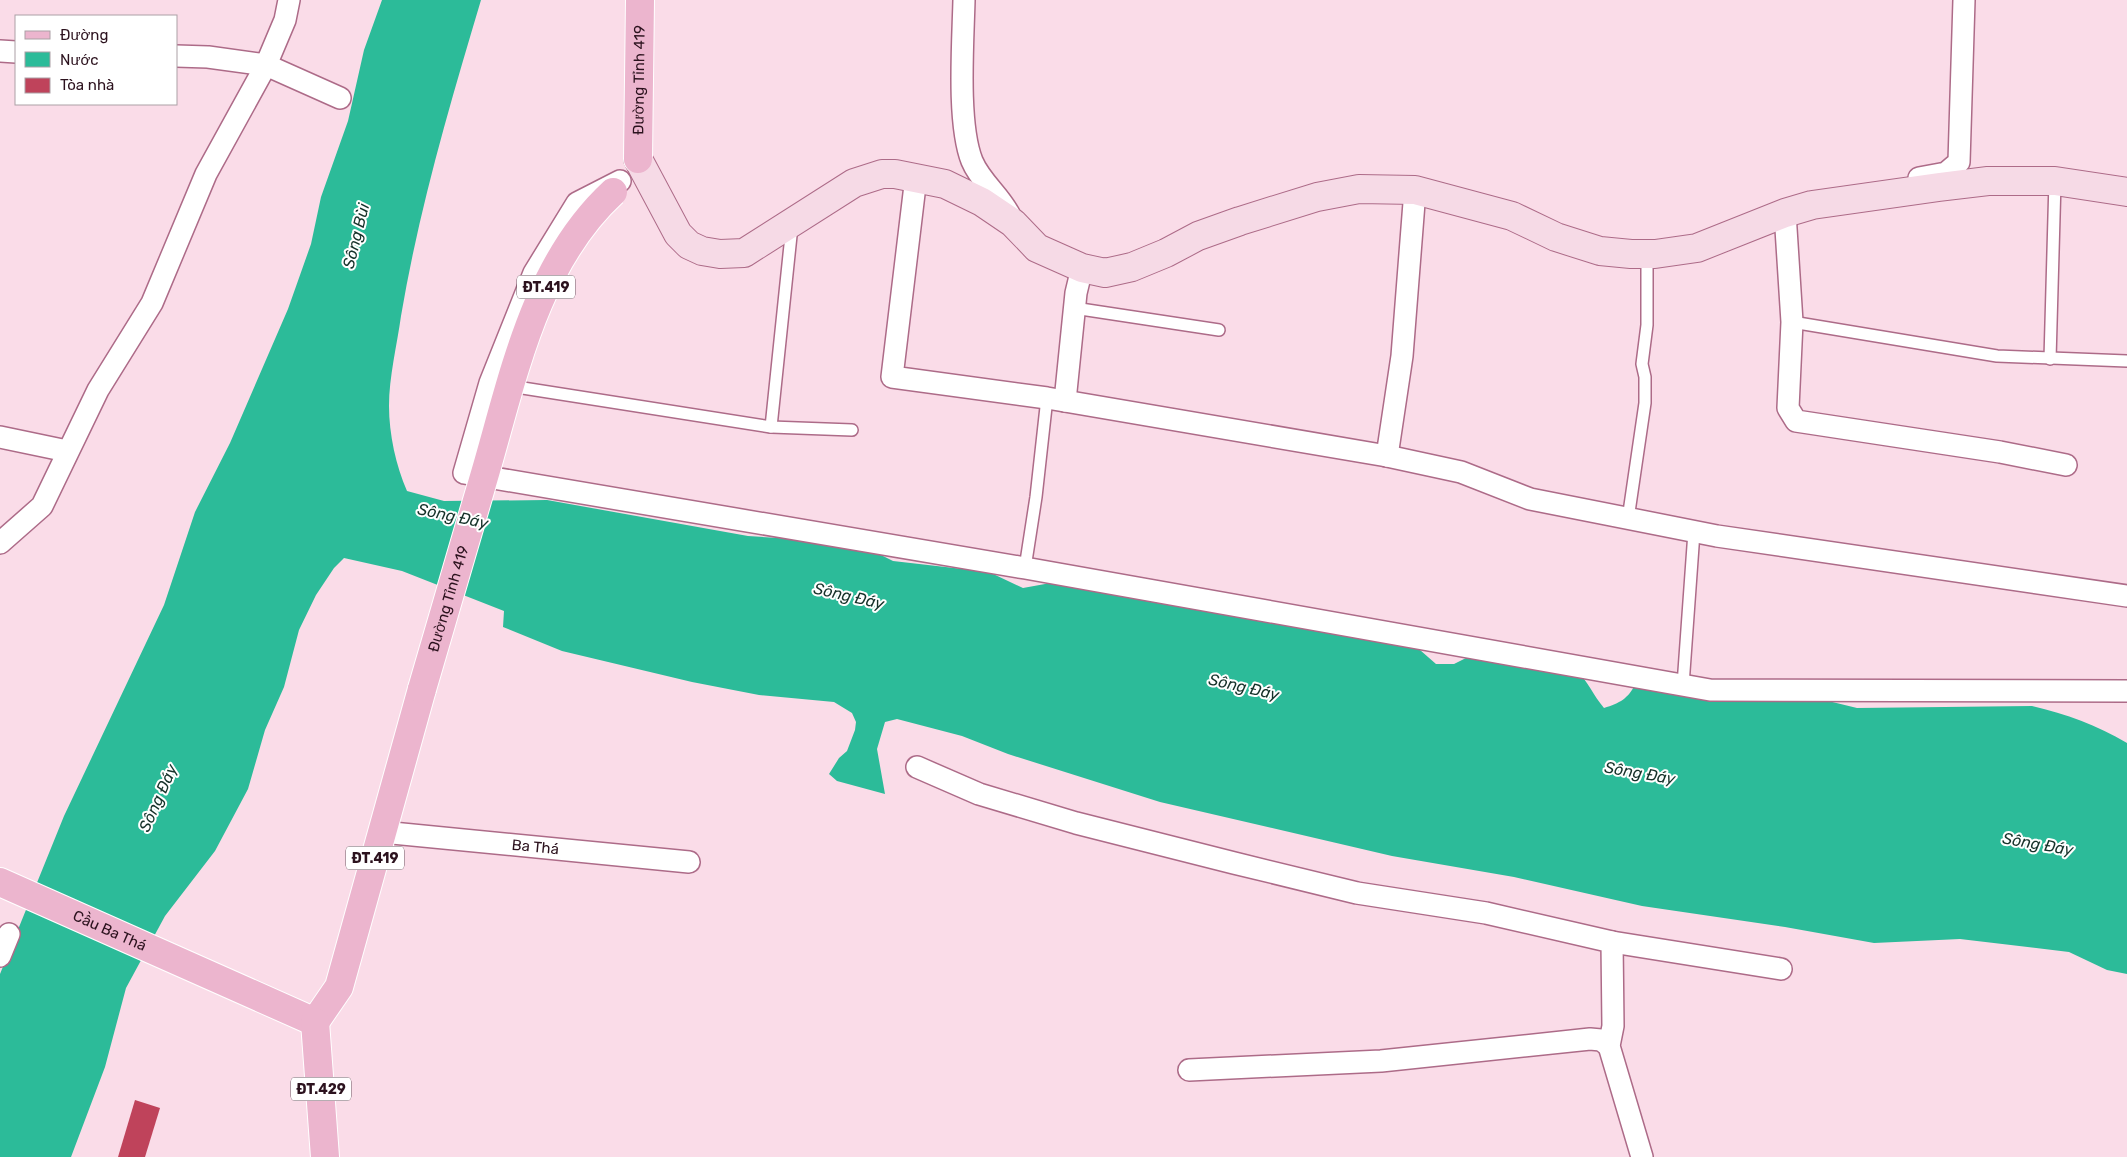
<svg xmlns="http://www.w3.org/2000/svg" width="2127" height="1157" font-family="Rubik,sans-serif">
<rect width="100%" height="100%" fill="#fadce8"/>
<path fill="#2cbb99" d="M382,0H481C450,104 419,209 401,316C397,345 389,377 389,406C389,434 396,466 407,491L444,501L547,500L748,536L857,543L893,561L989,572L1023,588L1056,582L1408,644L1420,650L1436,664H1454L1468,657L1576,670C1588,681 1593,695 1604,708C1620,703 1628,699 1636,683L1820,699L1857,708L2032,706C2067,714 2096,725 2127,743V974L2107,970L2069,952L1960,939L1874,943L1785,927L1642,906L1514,877L1392,856L1160,802L1008,754L962,736L897,719L885,722L877,749L885,794L837,781L829,774L839,758L847,751L855,730L856,722L852,713L834,702L759,695L692,682L562,651L503,627L504,611L402,571L344,558L334,568L316,595L299,630L284,687L265,730L248,789L215,851L165,916L126,988L105,1067L71,1157H0V974L64,816L164,605L195,512L230,443L288,309L311,244L321,197L348,121L364,50Z"/>
<polygon fill="#bf435b" points="135,1100 160,1108 145,1157 118,1157"/>
<g fill="none" stroke-linecap="round" stroke-linejoin="round">
<defs>
<g id="lane">
<polyline points="1074,308 1219,330"/>
<polyline points="1792,322 1997,356 2127,361"/>
<polyline points="2050,359 2055,181"/>
<polyline points="510,386 771,427 852,430"/>
<polyline points="771,427 792,226"/>
<polyline points="1628,519 1645,403 1645,377 1642,364 1647,325 1647,254"/>
<polyline points="1025,568 1036,497 1047,398"/>
<polyline points="1683,685 1694,532"/>
</g>
<g id="street">
<path d="M964,0C963,43 957,123 972,161C981,183 1002,197 1011,218"/>
<polyline points="0,51 16,52"/>
<polyline points="176,56 208,57 266,65 340,98"/>
<polyline points="916,177 892,377 1047,398 1387,456 1461,472 1530,499 1717,536 2127,596"/>
<polyline points="1919,178 1946,173 1959,162 1964,0"/>
<polyline points="620,181 577,203 534,273 490,383 464,473 1025,568 1710,690 2127,691"/>
<polyline points="1785,213 1792,322 1788,408 1796,421 2000,452 2066,465"/>
<polyline points="1065,401 1076,293 1082,268"/>
<polyline points="0,437 67,451"/>
<polyline points="1387,456 1402,356 1415,190"/>
<polyline points="0,543 42,506 98,390 152,303 206,174 266,65 285,20 289,0"/>
<polyline points="917,767 979,794 1076,823 1234,863 1357,893 1486,913 1612,942 1613,1026 1609,1046 1642,1157"/>
<path id="s1" d="M382,832L689,862"/>
<polyline points="1612,942 1781,969"/>
<polyline points="0,956 9,934"/>
<polyline points="1189,1070 1381,1061 1590,1039 1601,1040 1609,1046"/>
</g>
<polyline id="secondary" points="638,159 678,234 689,245 702,251 720,254 744,253 854,183 882,174 895,174 945,184 982,202 1013,223 1037,248 1082,268 1105,273 1132,267 1166,253 1198,236 1240,221 1317,197 1359,189 1415,190 1512,216 1556,237 1600,251 1631,254 1655,254 1697,248 1785,213 1812,205 1939,187 1988,181 2055,181 2127,192"/>
<g id="primary">
<path id="s2" d="M638,159L640,0"/>
<path id="s3" d="M0,882L315,1022"/>
<polyline points="315,1022 339,987 422,689"/>
<polyline points="315,1022 325,1157"/>
</g>
</defs>
<use href="#lane" stroke="#ad6b88" stroke-width="14"/>
<use href="#street" stroke="#ad6b88" stroke-width="24"/>
<use href="#secondary" stroke="#ad6b88" stroke-width="30"/>
<use href="#primary" stroke="#fff" stroke-width="30"/>
<use href="#lane" stroke="#fff" stroke-width="11"/>
<use href="#street" stroke="#fff" stroke-width="21"/>
<use href="#secondary" stroke="#f6dae6" stroke-width="28"/>
<use href="#primary" stroke="#ecb5ce" stroke-width="28"/>
<defs>
<g id="primary-bridge">
<path id="s4" d="M422,689C443,616 465,543 486,470C514,373 536,263 613,192"/>
</g>
</defs>
<use href="#primary-bridge" stroke="#fff" stroke-width="30" stroke-linecap="butt"/>
<use href="#primary-bridge" stroke="#ecb5ce" stroke-width="28"/>
</g>
<g text-anchor="middle" dominant-baseline="central" stroke-width="4" stroke-linejoin="round" paint-order="stroke">
<g fill="#fff" stroke="#6b5962" stroke-width="1">
<rect x="517" y="275.5" width="58" height="23" rx="4"/>
<rect x="346" y="846.5" width="58" height="23" rx="4"/>
<rect x="291" y="1077.5" width="60" height="23" rx="4"/>
</g>
<g font-size="14" font-weight="bold" fill="#2c121e">
<text x="546" y="287">ĐT.419</text>
<text x="375" y="858">ĐT.419</text>
<text x="321" y="1089">ĐT.429</text>
</g>
<g font-size="15" fill="#2c121e" stroke="#fff">
<text stroke="none"><textPath href="#s2" startOffset="79">Đường Tỉnh 419</textPath></text>
<text stroke="none"><textPath href="#s4" startOffset="94">Đường Tỉnh 419</textPath></text>
<text stroke="none"><textPath href="#s1" startOffset="154">Ba Thá</textPath></text>
<text stroke="none"><textPath href="#s3" startOffset="120">Cầu Ba Thá</textPath></text>
</g>
<g font-size="16" font-style="italic" fill="#16322a" stroke="#fff">
<text transform="translate(356 236) rotate(-76)">Sông Bùi</text>
<text transform="translate(453 516) rotate(12)">Sông Đáy</text>
<text transform="translate(849 596) rotate(13)">Sông Đáy</text>
<text transform="translate(1244 687) rotate(13)">Sông Đáy</text>
<text transform="translate(1640 773) rotate(10)">Sông Đáy</text>
<text transform="translate(158 798) rotate(-66)">Sông Đáy</text>
<text transform="translate(2038 844) rotate(10)">Sông Đáy</text>
</g>
</g>
<rect x="15" y="15" width="162" height="90" fill="#ffffff" stroke="#aba0a5"/>
<rect x="25" y="31" width="25" height="8" fill="#ecb5ce" stroke="#aba0a5"/>
<text x="60" y="40" font-size="15" fill="#2c121e">Đường</text>
<rect x="25" y="52" width="25" height="15" fill="#2cbb99" stroke="#aba0a5"/>
<text x="60" y="65" font-size="15" fill="#2c121e">Nước</text>
<rect x="25" y="78" width="25" height="15" fill="#bf435b" stroke="#aba0a5"/>
<text x="60" y="90" font-size="15" fill="#2c121e">Tòa nhà</text>
</svg>
